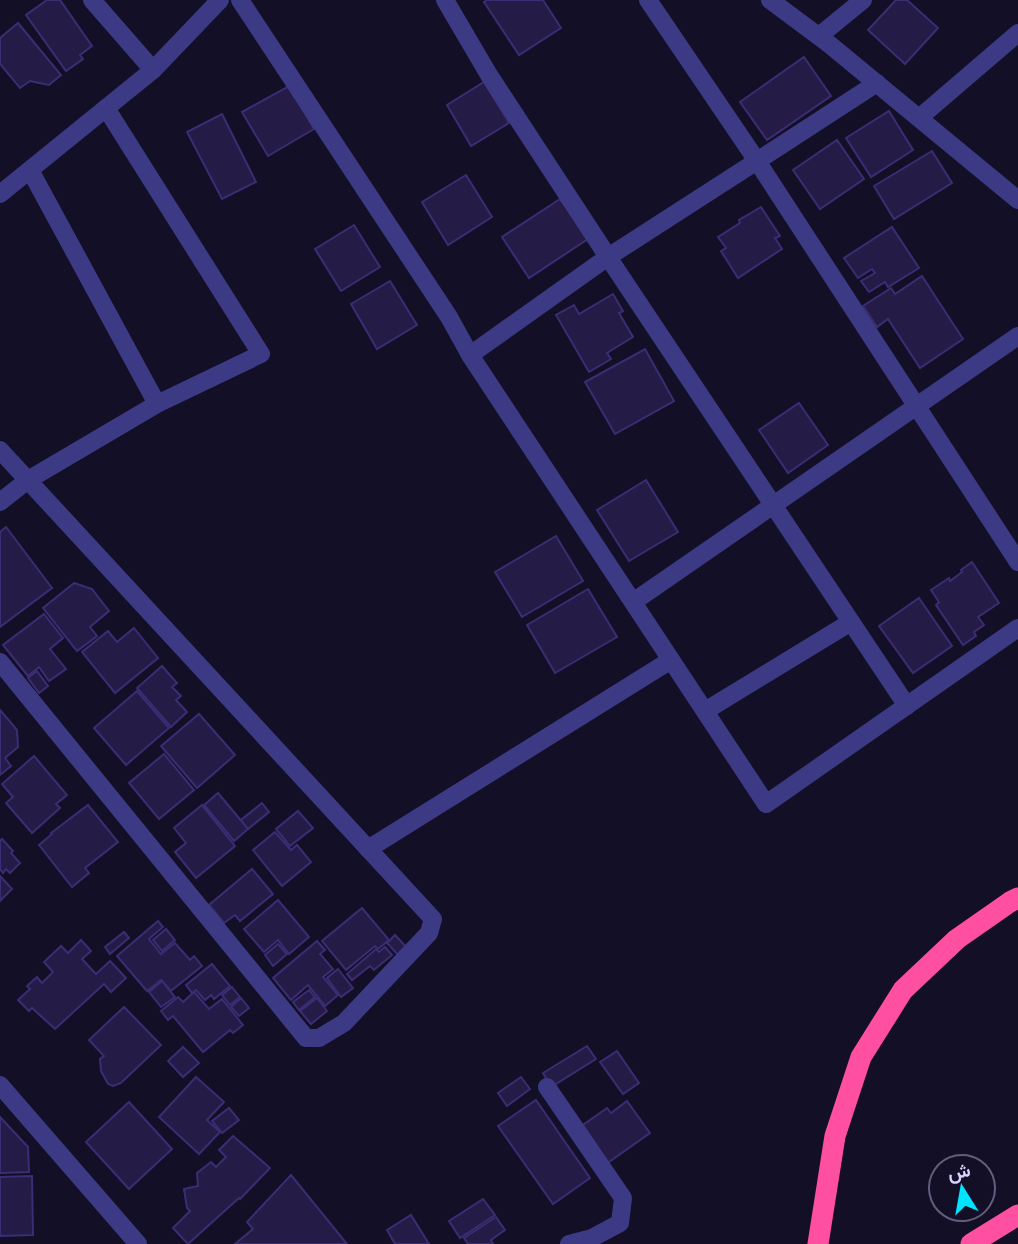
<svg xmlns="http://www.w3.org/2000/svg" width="1018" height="1244" font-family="'Fira Sans',Vazirmatn,sans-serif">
<rect width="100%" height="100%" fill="#130f26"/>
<g fill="#241b47" stroke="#3b2d73" stroke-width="2">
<polygon points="47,0 60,0 92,46 80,55 83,59 66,71 26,15"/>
<polygon points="487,0 543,0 561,28 519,55 484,2"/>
<polygon points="896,0 907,0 938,28 905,64 868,30"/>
<polygon points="18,23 61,75 49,85 30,81 20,88 0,64 0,38"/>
<polygon points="804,57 831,96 767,140 740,102"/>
<polygon points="484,82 509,123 471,146 447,105"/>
<polygon points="289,86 314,129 268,156 242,112"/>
<polygon points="889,111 913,150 871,177 846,138"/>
<polygon points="222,114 256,182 222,199 187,132"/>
<polygon points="837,140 864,179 820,209 793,170"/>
<polygon points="932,151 952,183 894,219 874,186"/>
<polygon points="466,175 492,217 448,245 422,202"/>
<polygon points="560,199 588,239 529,278 502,237"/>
<polygon points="761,207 780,236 775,238 782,249 738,278 721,251 726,248 718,237 740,223 739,220"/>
<polygon points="354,225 380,267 341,291 315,249"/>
<polygon points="892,227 919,268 888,287 885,282 869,292 861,281 875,273 872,269 858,278 844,258"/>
<polygon points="922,276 963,339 920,368 888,319 877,327 863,306 891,288 895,294"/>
<polygon points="390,281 417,325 377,349 351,304"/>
<polygon points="613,294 623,311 619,313 633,337 607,353 611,359 589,372 556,315 574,305 579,314"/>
<polygon points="645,349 674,401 615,434 585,382"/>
<polygon points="799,403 828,445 788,473 759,430"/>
<polygon points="646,480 678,532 629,561 597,510"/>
<polygon points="6,527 52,588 0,627 0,532"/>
<polygon points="556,536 583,581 522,617 495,572"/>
<polygon points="972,562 999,603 978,617 984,625 974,632 976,636 963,645 936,605 939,602 931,590 949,578 950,581 962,572 961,570"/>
<polygon points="74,583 92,589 109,611 90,627 97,636 77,651 43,608"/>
<polygon points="588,589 617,637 555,673 527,625"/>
<polygon points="919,598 952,646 913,673 879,626"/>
<polygon points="44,614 63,638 50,649 66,669 49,681 39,667 28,676 3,645"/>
<polygon points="134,628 158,658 115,693 82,652 108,631 117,642"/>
<polygon points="162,666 177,683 172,687 181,696 176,700 187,712 171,727 137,688"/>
<polygon points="37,671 48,686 39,693 28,678"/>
<polygon points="137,691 169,728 126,765 94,728"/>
<polygon points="0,710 17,730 18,747 5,758 11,766 0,775"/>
<polygon points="199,714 235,755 197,788 161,746"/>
<polygon points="164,754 194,790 159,819 129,783"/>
<polygon points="34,756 67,795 56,804 60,808 32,833 6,803 13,797 2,784"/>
<polygon points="218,793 248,829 234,841 204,805"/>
<polygon points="262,803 269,812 248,829 241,820"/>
<polygon points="88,805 118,842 85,868 89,873 72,887 39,845 52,834 51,833"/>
<polygon points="202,805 235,846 196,878 175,852 186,843 174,828"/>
<polygon points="298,811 313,828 290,846 276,829"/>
<polygon points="275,832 291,850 297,845 311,862 282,886 253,850"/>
<polygon points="2,839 13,851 11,853 20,863 10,873 6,869 3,873 0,869 0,841"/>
<polygon points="252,869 273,894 240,921 235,915 224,923 209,905"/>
<polygon points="0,876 12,889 0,901"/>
<polygon points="278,900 309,937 289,954 278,940 264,952 244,929"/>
<polygon points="362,908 389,940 378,949 375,946 346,970 322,941"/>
<polygon points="158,921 163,927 149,939 161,954 175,943 190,960 194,956 202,966 171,991 161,980 147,991 117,956"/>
<polygon points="166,929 175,940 162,951 153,940"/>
<polygon points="124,932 129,938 110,954 105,947"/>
<polygon points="395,935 408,949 400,957 387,943"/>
<polygon points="81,940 91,951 82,959 96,974 110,961 126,978 111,992 104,984 55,1029 32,1008 29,1011 18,1000 30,989 27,986 37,977 42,983 53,972 44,962 61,946 68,953"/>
<polygon points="317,941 325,950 320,954 333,969 323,977 338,995 325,1006 308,985 291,1000 273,978"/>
<polygon points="278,944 287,954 273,966 265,955"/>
<polygon points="385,947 392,955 374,970 370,966 352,980 347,974 376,949 379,952"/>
<polygon points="212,964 230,986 214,999 211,995 205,1000 196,990 192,993 186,985"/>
<polygon points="338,969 353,988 341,997 327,978"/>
<polygon points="162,981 175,997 161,1007 149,992"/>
<polygon points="232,987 240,997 230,1005 222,995"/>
<polygon points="309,990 315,997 299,1010 293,1002"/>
<polygon points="194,992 209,1009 222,999 243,1025 233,1033 230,1030 203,1052 173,1016 168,1020 161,1011 178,997 183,1002"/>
<polygon points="241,998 249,1008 239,1016 231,1007"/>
<polygon points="317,998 327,1011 311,1024 300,1011"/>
<polygon points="124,1007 161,1045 121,1083 113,1086 108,1084 101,1071 100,1059 104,1056 89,1040"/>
<polygon points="587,1046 596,1059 551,1087 543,1073"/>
<polygon points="183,1047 199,1063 183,1077 168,1061"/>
<polygon points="617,1051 639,1083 623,1094 600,1062"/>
<polygon points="196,1077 224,1102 207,1120 220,1132 199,1154 159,1117"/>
<polygon points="521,1077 530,1089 507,1106 498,1093"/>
<polygon points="536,1100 590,1178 553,1204 498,1126"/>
<polygon points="627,1101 650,1133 606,1164 580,1127 607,1108 611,1113"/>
<polygon points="129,1102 172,1149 129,1189 86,1142"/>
<polygon points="229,1108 239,1120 222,1133 212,1121"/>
<polygon points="0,1117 28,1147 29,1172 0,1173"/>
<polygon points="233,1136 270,1168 240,1199 239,1198 188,1244 173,1228 190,1211 187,1208 184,1189 198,1186 197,1173 211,1162 216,1167 226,1157 219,1150"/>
<polygon points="291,1175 347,1244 235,1244 253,1229 247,1222"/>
<polygon points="32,1176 33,1235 0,1236 0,1177"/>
<polygon points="483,1199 495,1215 460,1238 449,1221"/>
<polygon points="411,1215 429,1244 395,1244 387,1230"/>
<polygon points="496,1217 505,1230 491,1240 493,1244 468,1244 464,1238"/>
</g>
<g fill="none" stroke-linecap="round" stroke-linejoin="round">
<g stroke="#3d3a85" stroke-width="18">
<polyline points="92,0 153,70"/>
<polyline points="240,0 449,317 470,355 608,257 757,161 648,0"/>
<polyline points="445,0 489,75 608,257 907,706"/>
<polyline points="770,0 829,44 1018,200"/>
<polyline points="819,36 863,0"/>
<polyline points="877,83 757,161 1018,562"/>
<polyline points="106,108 261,354 157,404"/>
<polyline points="919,118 1018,33"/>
<polyline points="0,194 153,70 220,0"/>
<polyline points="470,355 766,804 1018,628"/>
<polyline points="0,450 433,919 429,933 344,1023 319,1038 306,1038 0,662"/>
<polyline points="0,502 28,480 157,404 30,170"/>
<polyline points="633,602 1018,336"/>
<polyline points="705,711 851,622"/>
<polyline points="368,849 671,660"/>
<polyline points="0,1085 138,1244"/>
<polyline points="547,1087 623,1198 620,1223 592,1238 569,1244"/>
</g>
<g stroke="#ff4fa3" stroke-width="21">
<polyline points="818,1244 835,1136 861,1057 903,990 957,939 1010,902 1018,898"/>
<polyline points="971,1244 1018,1215"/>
</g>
</g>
<g transform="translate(962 1188) rotate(349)"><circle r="33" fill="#130f26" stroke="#625e7d" stroke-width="2"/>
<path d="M0-5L12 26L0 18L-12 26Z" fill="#00e5ff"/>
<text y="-10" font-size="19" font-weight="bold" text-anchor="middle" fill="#d9d4ff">ش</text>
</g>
</svg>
